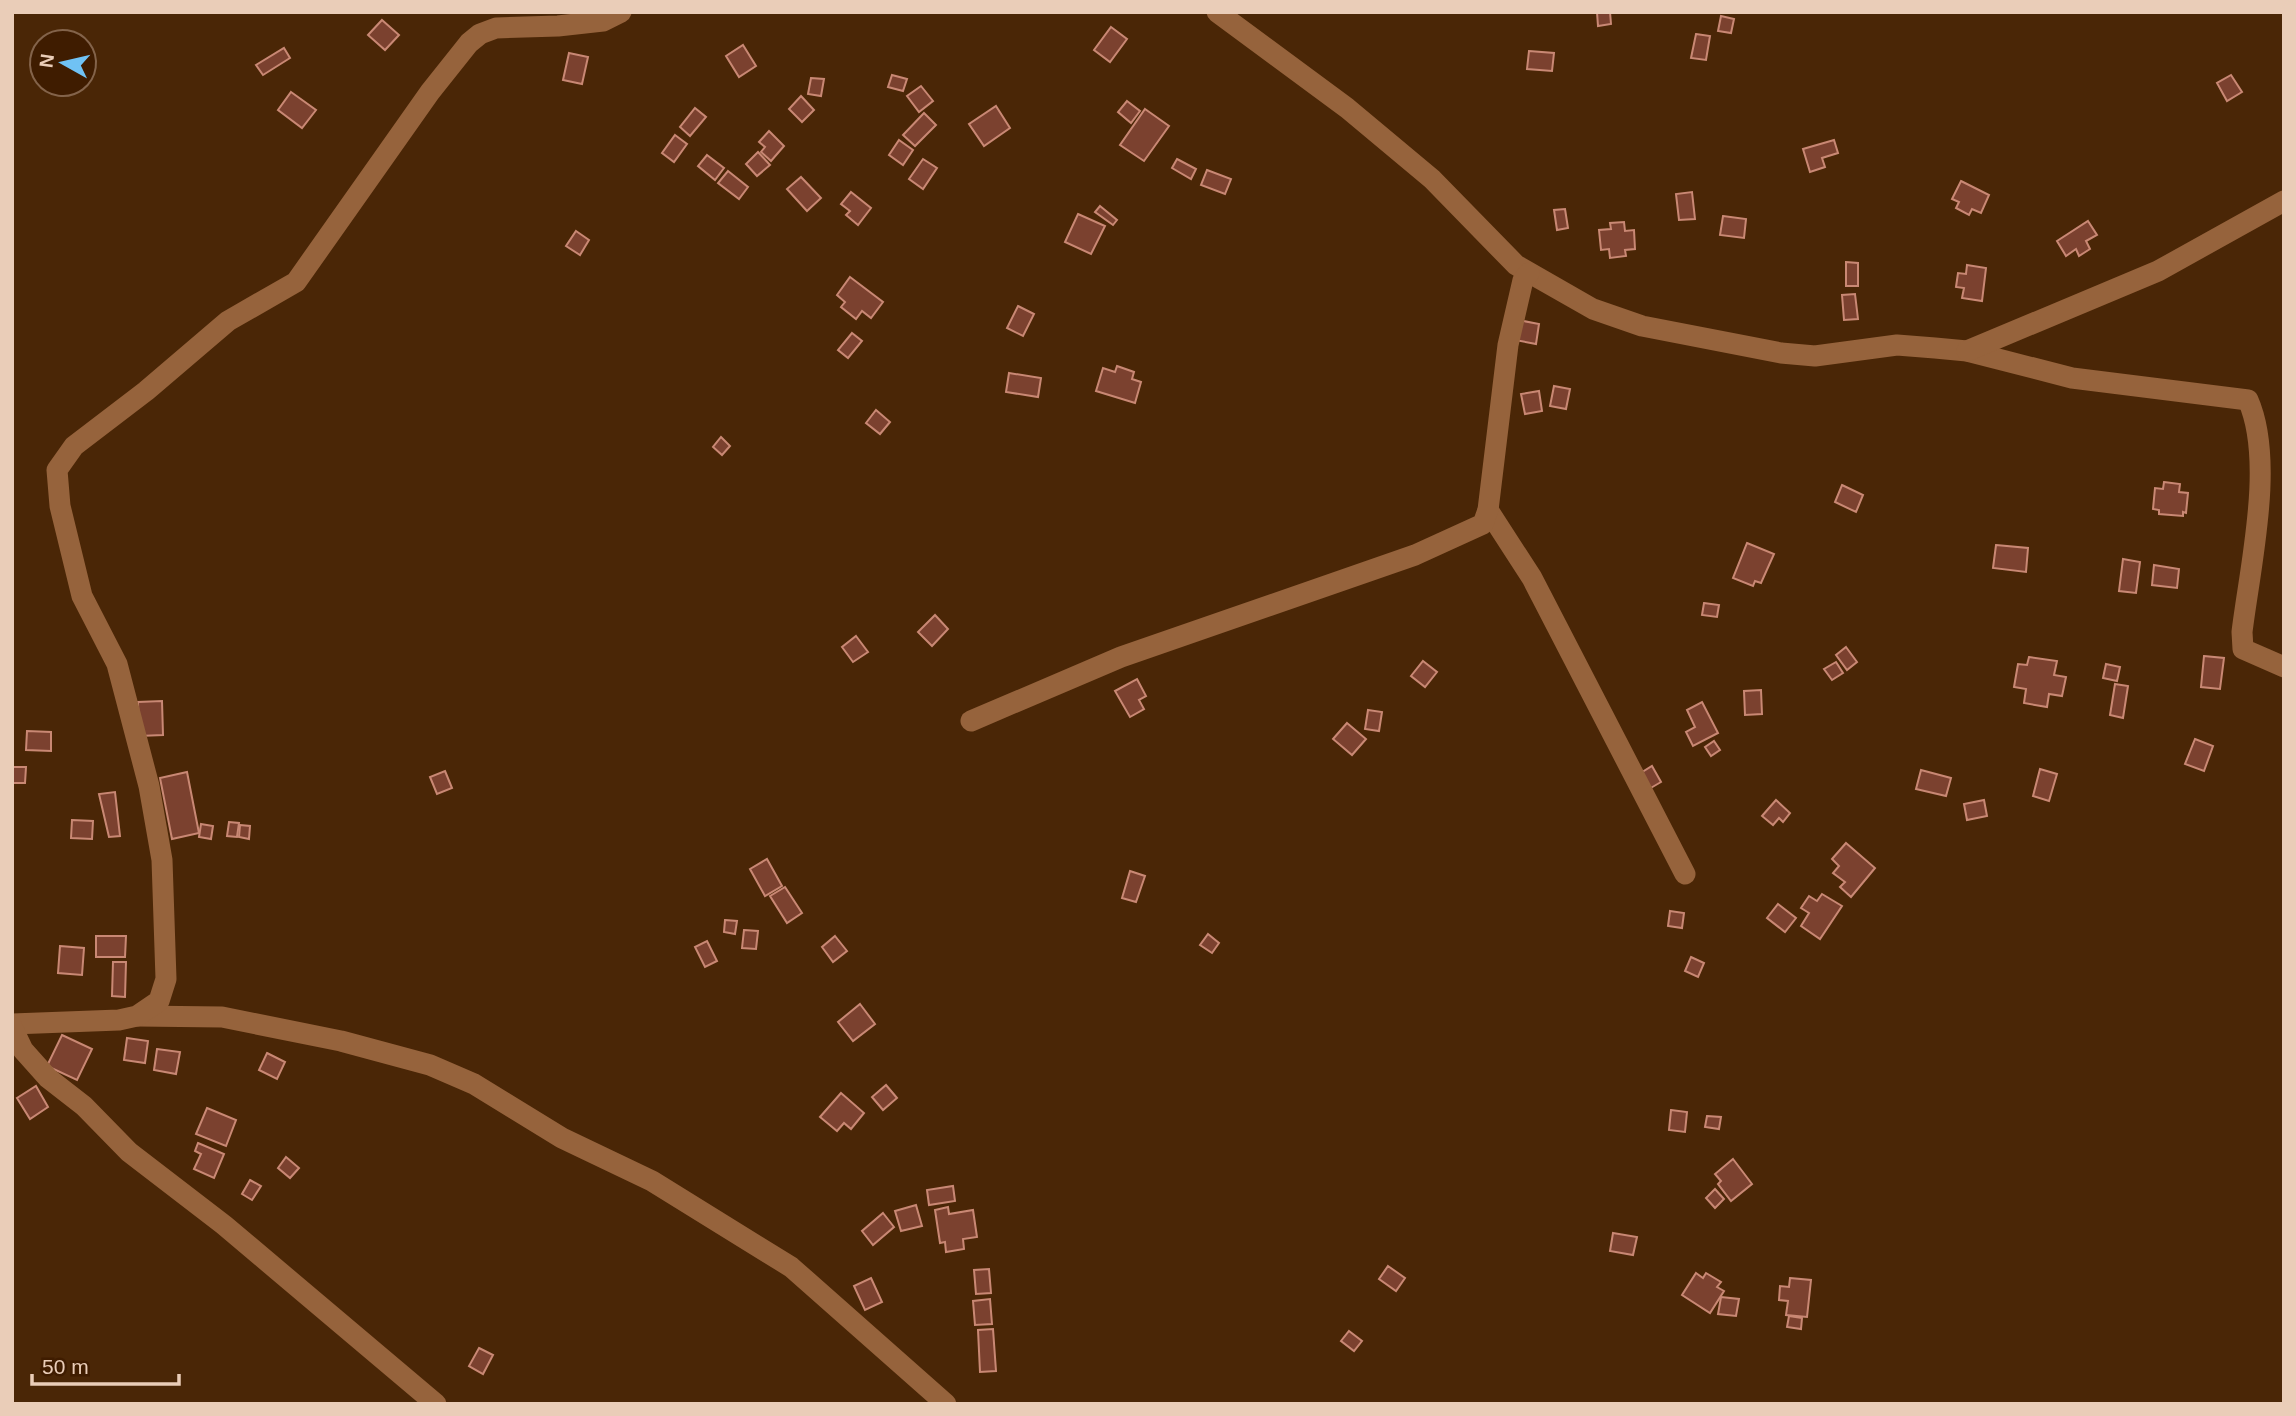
<svg xmlns="http://www.w3.org/2000/svg" width="2296" height="1416" font-family="Arial,sans-serif">
<rect width="100%" height="100%" fill="#4a2606"/>
<g fill="#7b412f" stroke="#c98874" stroke-width="2">
<polygon points="1597,12 1610,12 1611,24 1598,26"/>
<polygon points="1721,16 1734,19 1731,33 1718,31"/>
<polygon points="382,20 399,35 385,50 368,35"/>
<polygon points="1111,27 1127,39 1110,62 1094,50"/>
<polygon points="1696,34 1710,36 1706,60 1691,58"/>
<polygon points="743,45 756,66 739,77 726,56"/>
<polygon points="284,48 290,58 263,75 256,65"/>
<polygon points="1529,51 1554,53 1552,71 1527,69"/>
<polygon points="569,53 588,57 582,84 563,80"/>
<polygon points="892,75 907,79 903,91 888,87"/>
<polygon points="2231,75 2242,92 2227,101 2217,83"/>
<polygon points="811,78 824,79 821,96 808,94"/>
<polygon points="921,86 933,101 919,112 907,96"/>
<polygon points="291,92 316,110 302,128 278,110"/>
<polygon points="801,96 814,110 802,122 789,109"/>
<polygon points="1127,101 1140,111 1131,123 1118,112"/>
<polygon points="996,106 1010,128 984,146 969,124"/>
<polygon points="695,108 706,117 690,136 680,127"/>
<polygon points="1145,109 1169,126 1144,161 1120,145"/>
<polygon points="924,113 936,125 915,146 903,135"/>
<polygon points="769,131 784,146 771,161 761,152 765,147 759,142"/>
<polygon points="675,135 687,144 674,162 662,153"/>
<polygon points="899,140 913,150 903,165 889,155"/>
<polygon points="1834,140 1838,153 1822,158 1825,167 1810,172 1803,149"/>
<polygon points="758,152 770,165 757,176 746,164"/>
<polygon points="707,155 724,168 715,180 698,166"/>
<polygon points="923,159 937,168 923,189 909,179"/>
<polygon points="1177,159 1196,169 1191,179 1172,168"/>
<polygon points="1207,170 1231,179 1225,194 1201,185"/>
<polygon points="728,171 748,187 739,199 718,183"/>
<polygon points="801,177 821,198 807,211 787,189"/>
<polygon points="1961,181 1989,195 1981,213 1972,209 1969,215 1956,208 1959,202 1952,199"/>
<polygon points="851,192 871,208 858,225 846,215 850,211 841,204"/>
<polygon points="1692,192 1695,219 1679,220 1676,194"/>
<polygon points="1100,206 1117,220 1113,225 1095,212"/>
<polygon points="1565,209 1568,228 1557,230 1554,210"/>
<polygon points="1078,214 1105,226 1091,254 1065,242"/>
<polygon points="1723,216 1746,219 1744,238 1720,235"/>
<polygon points="2088,221 2097,235 2086,241 2090,249 2079,256 2076,249 2066,256 2057,241"/>
<polygon points="1624,222 1625,231 1634,230 1635,249 1625,250 1626,256 1610,258 1609,249 1601,250 1599,230 1611,229 1610,223"/>
<polygon points="576,231 589,240 580,255 566,246"/>
<polygon points="1846,262 1858,263 1858,286 1846,286"/>
<polygon points="1967,265 1986,268 1982,301 1962,298 1964,288 1956,287 1958,273 1966,274"/>
<polygon points="850,277 883,302 871,318 862,311 856,319 841,307 845,302 837,295"/>
<polygon points="1855,294 1858,319 1844,320 1842,295"/>
<polygon points="1018,306 1034,314 1023,336 1007,328"/>
<polygon points="1518,320 1539,324 1536,344 1515,340"/>
<polygon points="852,333 862,341 848,358 838,350"/>
<polygon points="1117,366 1134,372 1132,379 1141,382 1135,403 1096,391 1103,368 1115,372"/>
<polygon points="1009,373 1041,378 1038,397 1006,392"/>
<polygon points="1554,386 1570,389 1566,409 1550,406"/>
<polygon points="1539,391 1542,411 1525,414 1521,394"/>
<polygon points="876,410 890,422 880,434 866,423"/>
<polygon points="721,437 730,446 722,455 713,447"/>
<polygon points="2164,482 2180,484 2179,492 2188,493 2186,513 2183,512 2183,516 2159,514 2159,510 2153,509 2155,488 2163,489"/>
<polygon points="1842,485 1863,495 1856,512 1835,502"/>
<polygon points="1747,543 1774,554 1761,583 1755,581 1753,586 1733,578"/>
<polygon points="1996,545 2028,548 2026,572 1993,568"/>
<polygon points="2123,559 2140,562 2136,593 2119,591"/>
<polygon points="2154,565 2179,569 2177,588 2152,585"/>
<polygon points="1704,603 1719,605 1717,617 1702,615"/>
<polygon points="935,615 948,629 932,646 918,632"/>
<polygon points="856,636 868,652 853,662 842,647"/>
<polygon points="1846,647 1857,662 1847,670 1836,655"/>
<polygon points="2204,656 2224,658 2220,689 2201,687"/>
<polygon points="2029,657 2057,661 2054,675 2066,677 2062,696 2049,694 2047,707 2024,703 2026,689 2014,687 2018,664 2027,665"/>
<polygon points="1423,661 1437,672 1425,687 1411,676"/>
<polygon points="1836,662 1843,673 1832,680 1824,669"/>
<polygon points="2106,664 2120,667 2117,681 2103,678"/>
<polygon points="1137,679 1146,696 1139,700 1144,709 1130,717 1115,691"/>
<polygon points="2115,684 2128,686 2123,718 2110,715"/>
<polygon points="1761,690 1762,714 1745,715 1744,691"/>
<polygon points="162,701 163,735 139,736 138,702"/>
<polygon points="1702,702 1718,733 1693,746 1686,732 1695,727 1687,710"/>
<polygon points="1368,710 1382,712 1379,731 1365,729"/>
<polygon points="1347,723 1366,739 1352,755 1333,739"/>
<polygon points="27,731 51,732 51,751 26,750"/>
<polygon points="2195,739 2213,746 2204,771 2185,764"/>
<polygon points="1714,741 1720,750 1711,756 1705,747"/>
<polygon points="1652,766 1661,782 1649,789 1639,774"/>
<polygon points="12,767 26,767 25,783 13,783 13,789"/>
<polygon points="2040,769 2057,774 2049,801 2033,796"/>
<polygon points="1921,770 1951,778 1946,796 1916,789"/>
<polygon points="445,771 452,788 437,794 430,777"/>
<polygon points="187,772 199,833 172,839 160,778"/>
<polygon points="115,792 120,836 109,837 99,794"/>
<polygon points="1776,800 1790,813 1783,822 1779,818 1773,825 1762,816"/>
<polygon points="1984,800 1987,816 1967,820 1964,804"/>
<polygon points="72,820 93,821 92,839 71,838"/>
<polygon points="229,822 239,823 237,837 227,836"/>
<polygon points="201,824 213,826 211,839 199,837"/>
<polygon points="240,825 250,826 249,839 239,837"/>
<polygon points="1846,843 1875,868 1851,897 1840,887 1845,882 1833,873 1839,866 1832,859"/>
<polygon points="767,859 782,886 765,896 750,869"/>
<polygon points="1130,871 1145,876 1136,902 1122,898"/>
<polygon points="785,887 802,913 787,923 770,896"/>
<polygon points="1822,894 1842,906 1820,939 1801,926 1809,913 1801,908 1809,896 1817,901"/>
<polygon points="1778,904 1796,918 1785,932 1767,918"/>
<polygon points="1670,911 1684,913 1682,928 1668,926"/>
<polygon points="725,920 737,921 735,934 724,932"/>
<polygon points="744,930 758,931 756,949 742,948"/>
<polygon points="1208,934 1219,943 1212,953 1200,945"/>
<polygon points="96,936 126,936 125,957 96,957"/>
<polygon points="835,936 847,951 833,962 822,947"/>
<polygon points="707,941 717,961 705,967 695,947"/>
<polygon points="60,946 84,948 82,975 58,973"/>
<polygon points="1691,957 1704,963 1698,977 1685,971"/>
<polygon points="113,962 126,962 125,997 112,996"/>
<polygon points="860,1004 875,1024 853,1041 838,1022"/>
<polygon points="62,1035 92,1049 77,1080 47,1066"/>
<polygon points="127,1038 148,1041 145,1063 124,1060"/>
<polygon points="157,1049 180,1052 176,1074 154,1070"/>
<polygon points="267,1053 285,1062 277,1079 259,1070"/>
<polygon points="886,1085 897,1098 883,1110 872,1097"/>
<polygon points="36,1086 48,1107 30,1119 17,1098"/>
<polygon points="841,1093 864,1113 851,1129 844,1123 837,1131 820,1117"/>
<polygon points="207,1108 236,1120 226,1146 196,1134"/>
<polygon points="1671,1110 1687,1112 1685,1132 1669,1130"/>
<polygon points="1707,1116 1721,1117 1719,1129 1705,1127"/>
<polygon points="198,1143 224,1154 214,1178 194,1169 201,1154 195,1151"/>
<polygon points="286,1157 299,1168 290,1178 278,1168"/>
<polygon points="1733,1159 1752,1184 1731,1201 1718,1184 1721,1181 1715,1174"/>
<polygon points="250,1180 261,1186 252,1200 242,1194"/>
<polygon points="953,1186 955,1201 929,1205 927,1190"/>
<polygon points="1715,1189 1724,1199 1715,1208 1706,1198"/>
<polygon points="916,1205 922,1226 901,1231 895,1211"/>
<polygon points="948,1207 949,1214 973,1210 977,1237 963,1239 964,1249 946,1252 945,1242 940,1243 935,1210"/>
<polygon points="883,1213 894,1227 873,1245 862,1231"/>
<polygon points="1613,1233 1637,1237 1633,1255 1610,1251"/>
<polygon points="1388,1266 1405,1278 1396,1291 1379,1279"/>
<polygon points="989,1269 991,1293 976,1294 974,1270"/>
<polygon points="1696,1273 1703,1278 1706,1273 1721,1282 1717,1287 1724,1291 1710,1313 1682,1295"/>
<polygon points="871,1278 882,1302 865,1310 854,1286"/>
<polygon points="1790,1278 1811,1280 1807,1317 1786,1315 1788,1301 1779,1300 1780,1286 1789,1287"/>
<polygon points="1721,1297 1739,1299 1736,1316 1718,1314"/>
<polygon points="990,1299 992,1324 975,1325 973,1301"/>
<polygon points="1789,1316 1802,1318 1801,1329 1787,1327"/>
<polygon points="993,1329 996,1371 980,1372 978,1330"/>
<polygon points="1349,1331 1362,1341 1354,1351 1341,1341"/>
<polygon points="479,1348 493,1355 483,1374 469,1366"/>
</g>
<g fill="none" stroke-linecap="round" stroke-linejoin="round">
<g stroke="#96633c" stroke-width="21">
<path d="M1217,12L1347,108L1432,179L1516,265L1593,309L1642,326L1781,353L1815,356L1897,345L1935,348L1967,351L2072,378L2248,400C2275,461 2250,566 2242,632L2243,649L2284,667"/>
<polyline points="1967,351 2158,271 2284,201"/>
<polyline points="1488,510 1532,578 1685,874"/>
<polyline points="971,721 1121,657 1415,555 1483,524 1488,510 1508,345 1523,280 1529,273"/>
<polyline points="138,1016 222,1017 341,1041 430,1065 474,1084 562,1138 652,1181 791,1267 946,1404"/>
<polyline points="12,1024 119,1020 137,1016 159,1001 166,979 162,860 149,786 117,664 82,596 60,506 57,470 74,446 146,391 228,321 296,282 430,92 469,43 480,34 496,28 558,26 603,21 621,12"/>
<polyline points="12,1027 23,1050 48,1078 84,1106 129,1152 224,1225 436,1404"/>
</g>
</g>
<rect width="2296" height="1416" fill="none" stroke="#eacdb8" stroke-width="28"/>
<g transform="translate(63 63) rotate(278)"><circle r="33" fill="#3f1c00" stroke="#83634a" stroke-width="2"/>
<path d="M0-5L12 26L0 18L-12 26Z" fill="#70c2f4"/>
<text y="-10" font-size="19" font-weight="bold" text-anchor="middle" fill="#eacdb8">N</text>
</g>
<path d="M32 1374v10h147v-10" fill="none" stroke="#eacdb8" stroke-width="3.5"/>
<text x="42" y="1374" font-size="21" fill="#eacdb8" stroke="#3f1c00" stroke-width="5" paint-order="stroke">50 m</text>
</svg>
